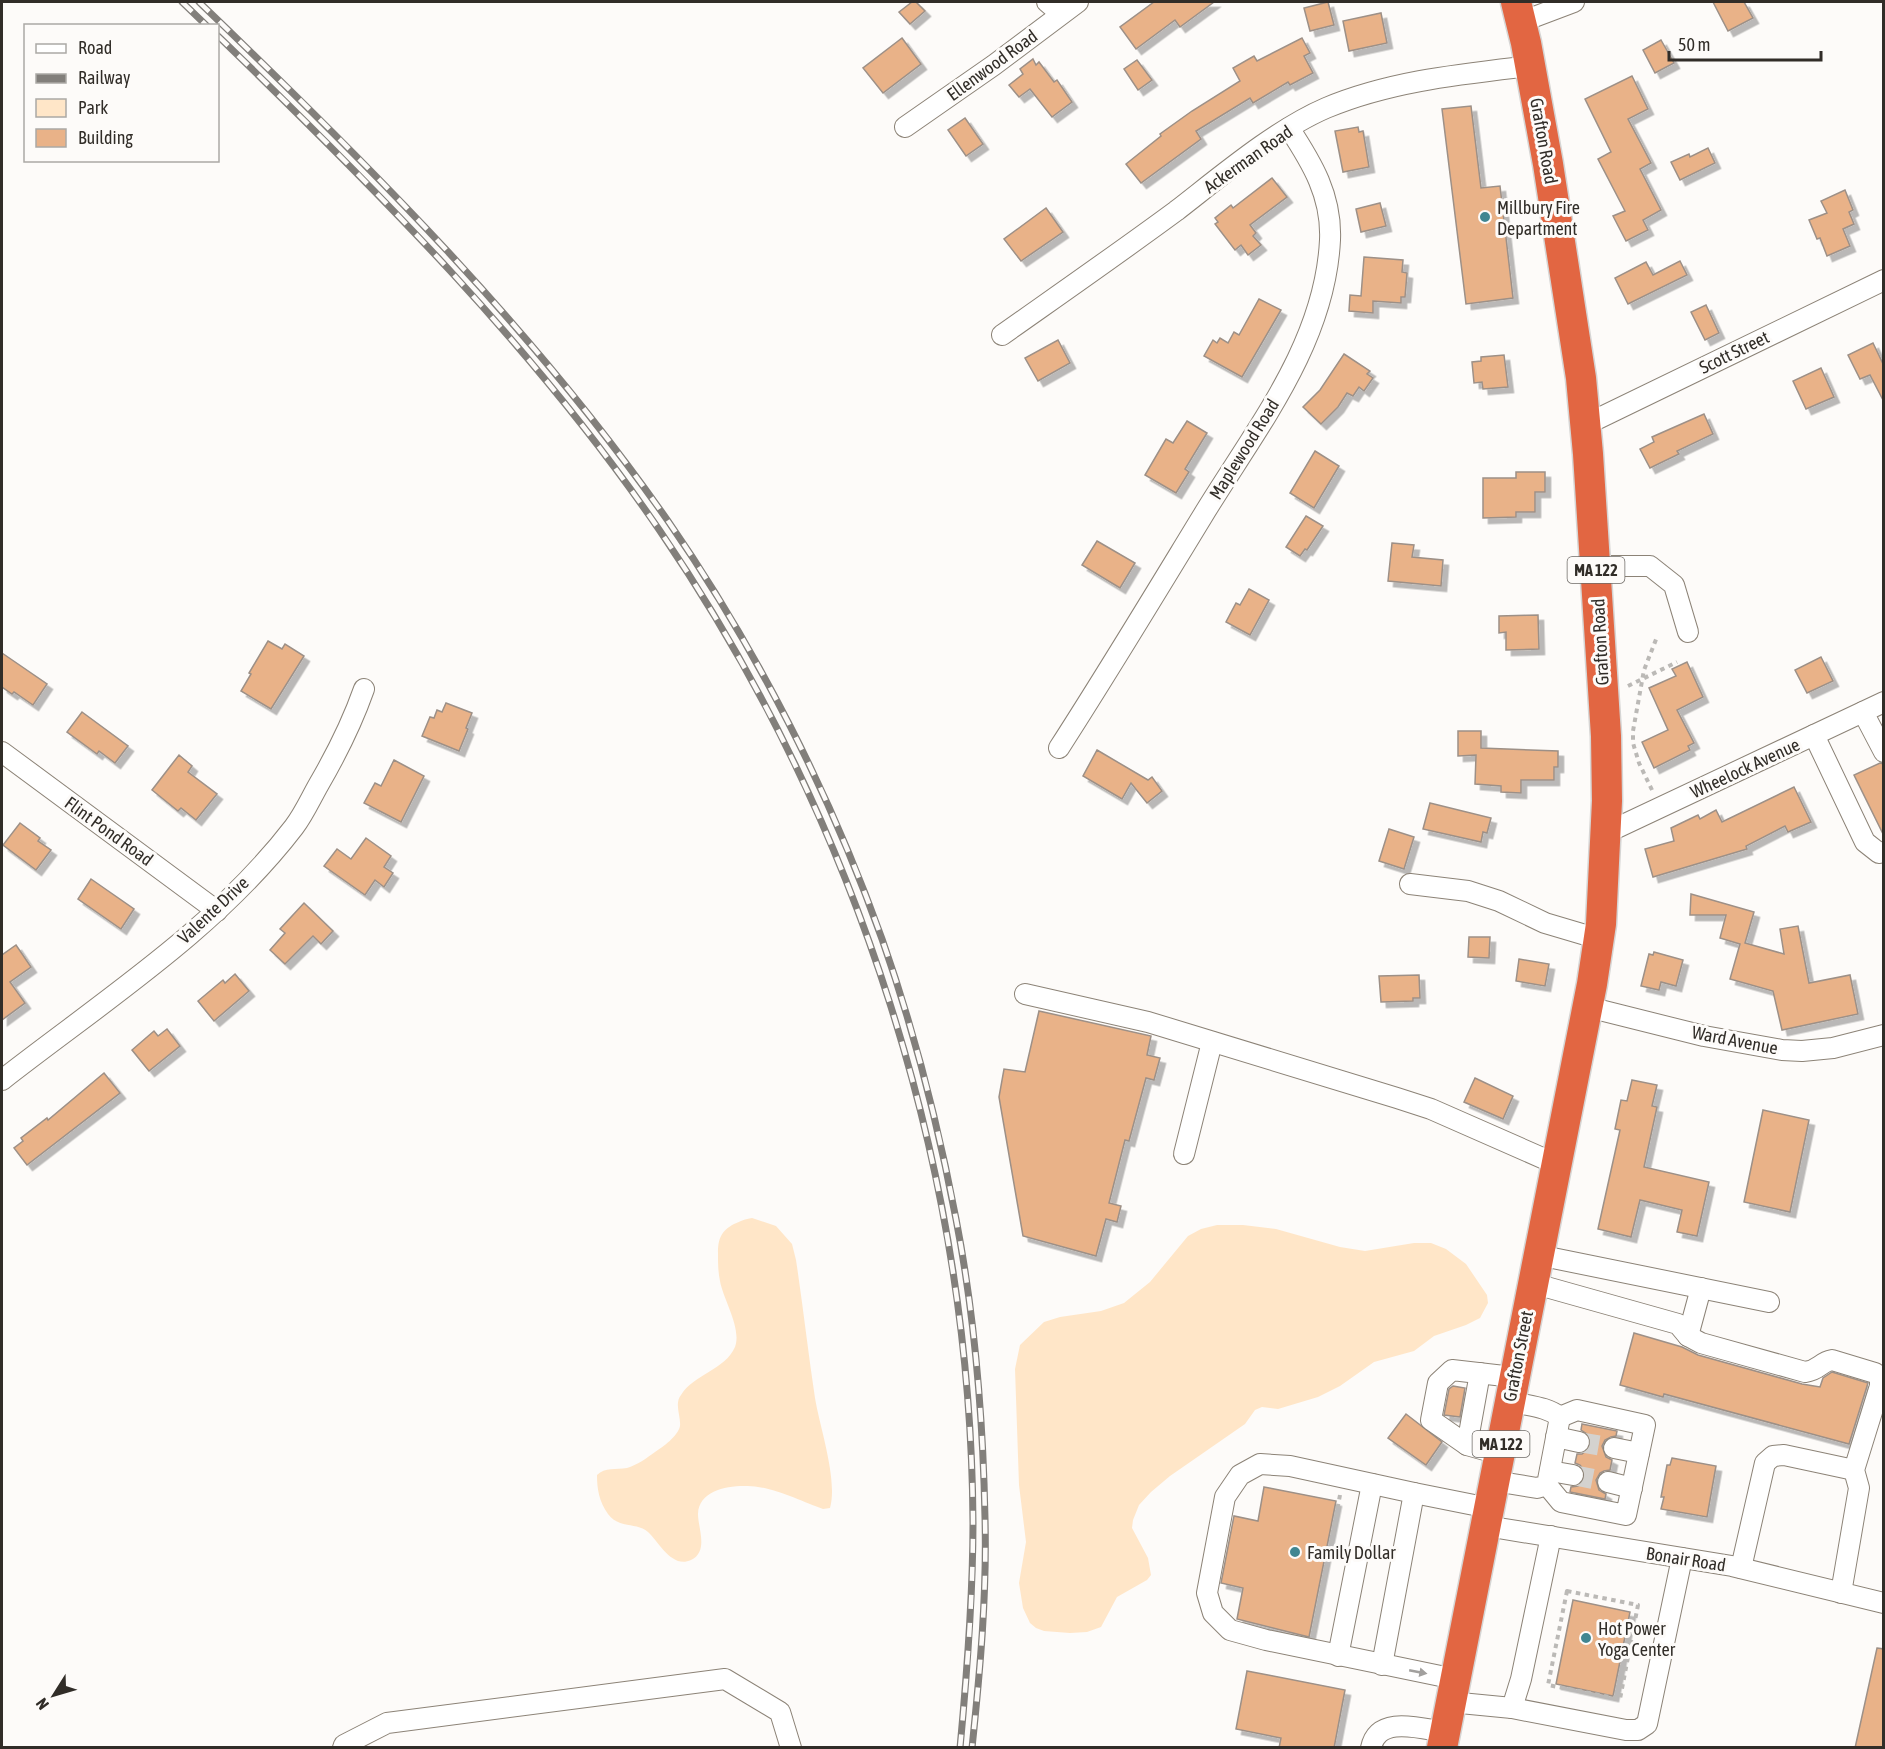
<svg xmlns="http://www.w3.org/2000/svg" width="1885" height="1749" font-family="'Asap Condensed',sans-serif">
<defs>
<filter id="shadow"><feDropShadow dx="5.5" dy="5.5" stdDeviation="0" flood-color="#0004"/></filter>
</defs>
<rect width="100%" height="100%" fill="#fdfbf9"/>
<g fill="#ffe6c8">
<path d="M752,1218L776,1226L792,1244L796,1260C803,1306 808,1352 815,1398C820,1428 838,1480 830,1508L823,1509C806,1503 776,1489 758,1487C739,1484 699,1486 698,1514C698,1528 709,1552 691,1560C672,1569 659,1542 648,1532C637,1522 619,1529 608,1514C599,1501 597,1489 597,1475C605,1467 616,1470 627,1468C637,1465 647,1458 655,1452C663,1447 678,1436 680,1426C681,1416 674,1404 681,1395C694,1374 725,1370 735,1347C742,1328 723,1299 720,1281C718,1272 718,1262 718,1253C718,1239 721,1231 734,1224C741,1221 745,1219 752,1218Z"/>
<polygon points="1217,1225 1243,1225 1276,1229 1340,1247 1365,1251 1414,1243 1431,1243 1446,1249 1466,1264 1487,1295 1488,1303 1480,1318 1466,1325 1434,1336 1414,1351 1374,1362 1340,1386 1318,1397 1278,1409 1262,1407 1255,1410 1245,1424 1170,1476 1151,1492 1139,1505 1133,1520 1132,1528 1148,1558 1151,1575 1147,1580 1117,1597 1101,1627 1087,1632 1070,1633 1044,1631 1036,1628 1030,1623 1023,1608 1019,1583 1026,1542 1019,1485 1015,1369 1020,1345 1044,1322 1060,1317 1101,1311 1124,1303 1150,1282 1188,1236 1201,1229"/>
</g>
<g fill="#e9b288" stroke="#9d9087" stroke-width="1.5" filter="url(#shadow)">
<polygon points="912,2 916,2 925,11 910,24 899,12"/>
<polygon points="1154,2 1214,2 1180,27 1175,20 1136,49 1120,27"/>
<polygon points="1328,2 1334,25 1310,31 1304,8"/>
<polygon points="1713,2 1744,2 1753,18 1728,31"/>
<polygon points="1381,13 1387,43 1349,51 1343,21"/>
<polygon points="902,38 921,64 883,93 863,68"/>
<polygon points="1302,38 1310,53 1304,56 1313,73 1290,85 1288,82 1253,103 1250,98 1196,131 1201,139 1141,183 1126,164 1161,136 1160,134 1192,111 1240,81 1233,68 1254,56 1257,61"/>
<polygon points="1661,40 1674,63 1655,73 1643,50"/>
<polygon points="1033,59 1036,65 1039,62 1054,82 1057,80 1072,102 1052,117 1030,89 1019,97 1009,85 1023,74 1020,69"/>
<polygon points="1137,60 1152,80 1138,90 1124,69"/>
<polygon points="1632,76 1648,109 1628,119 1651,163 1640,169 1661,210 1643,220 1648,230 1626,241 1613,216 1625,211 1598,159 1611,152 1585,99"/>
<polygon points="1471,106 1481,188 1500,186 1513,298 1466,304 1442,109"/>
<polygon points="965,118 983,144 966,156 948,130"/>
<polygon points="1358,127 1359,132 1363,131 1369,167 1343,172 1335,131"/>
<polygon points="1708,148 1715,163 1680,180 1671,162 1689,154 1690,157"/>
<polygon points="1272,178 1287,197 1250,225 1256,233 1253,236 1261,245 1248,255 1241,245 1235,250 1215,224 1218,222 1215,218 1231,205 1233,208"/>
<polygon points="1845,190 1853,210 1849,212 1854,224 1843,229 1850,246 1827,256 1820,238 1817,239 1809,220 1827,213 1821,201"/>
<polygon points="1380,203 1386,226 1361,232 1356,209"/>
<polygon points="1046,208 1063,232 1021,261 1004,239"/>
<polygon points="1364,257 1403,260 1402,272 1407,273 1405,297 1401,297 1401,303 1373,301 1373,313 1349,311 1350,295 1361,296"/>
<polygon points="1680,261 1687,275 1628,304 1615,278 1646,262 1653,275"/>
<polygon points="1259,299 1281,310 1242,377 1204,356 1213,340 1217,343 1220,338 1228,343 1234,332 1239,335"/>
<polygon points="1706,305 1719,333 1705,340 1691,312"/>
<polygon points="1058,340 1070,363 1038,381 1025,358"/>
<polygon points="1873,343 1884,366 1884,402 1870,375 1860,379 1848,355"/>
<polygon points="1344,354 1370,371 1367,374 1373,378 1364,391 1359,387 1353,396 1347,393 1338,407 1321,424 1303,407 1320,390"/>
<polygon points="1504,355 1508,387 1483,389 1482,382 1474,383 1472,362 1481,361 1481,357"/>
<polygon points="1821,368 1834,397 1806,409 1793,381"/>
<polygon points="1704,414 1713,434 1677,451 1679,454 1650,468 1640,449 1654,442 1652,437"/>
<polygon points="1187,421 1207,433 1185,469 1189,472 1176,493 1145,475 1166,439 1173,443"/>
<polygon points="1315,451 1339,466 1314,508 1290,493"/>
<polygon points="1516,472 1545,472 1545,492 1535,492 1535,512 1516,512 1516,517 1483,518 1483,478 1516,478"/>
<polygon points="1306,516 1323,526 1307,550 1305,549 1300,556 1286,547"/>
<polygon points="1097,541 1135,563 1120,588 1082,565"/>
<polygon points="1392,543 1414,545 1412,557 1443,560 1441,586 1388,581"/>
<polygon points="1249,589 1269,600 1250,635 1226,622 1236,603 1240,605"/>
<polygon points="1538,615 1539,649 1506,650 1506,632 1499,633 1499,616"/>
<polygon points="268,641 282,649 285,644 304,656 271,709 241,691 251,674 249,673"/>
<polygon points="2,653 47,684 33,705 14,692 12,694 2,687"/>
<polygon points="1821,657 1833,681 1807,693 1795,670"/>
<polygon points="1687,662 1703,697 1677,710 1694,743 1688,746 1690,750 1654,768 1642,742 1668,730 1649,688 1676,676 1672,669"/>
<polygon points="446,703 472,713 466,728 468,729 459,751 422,736 430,717 434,718 437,710 442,712"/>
<polygon points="82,712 128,746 115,763 99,751 97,754 67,732"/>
<polygon points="1458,731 1481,731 1481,748 1558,751 1558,767 1554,767 1554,780 1521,780 1521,793 1501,792 1501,786 1475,784 1476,755 1458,756"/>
<polygon points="1097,750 1148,780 1152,777 1162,791 1147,803 1131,783 1122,799 1083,776"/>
<polygon points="179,755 192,766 188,772 217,794 196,820 181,808 178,811 152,790"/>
<polygon points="394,760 424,776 401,822 364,803 375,783 381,786"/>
<polygon points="1880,763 1884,764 1884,836 1854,775"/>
<polygon points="1794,787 1811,822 1788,832 1785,826 1746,846 1747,849 1653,877 1645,849 1674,841 1671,828 1698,815 1700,819 1716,810 1722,822"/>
<polygon points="1430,803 1491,818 1487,833 1483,832 1481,842 1423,829"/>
<polygon points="20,823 40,838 38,841 51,850 36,870 3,845"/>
<polygon points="1389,829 1414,837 1404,869 1379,861"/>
<polygon points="366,838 391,856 384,867 393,873 384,887 375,880 365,895 324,866 337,849 351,859"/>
<polygon points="91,879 134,909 121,929 78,899"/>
<polygon points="1691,894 1754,912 1745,943 1784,954 1780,929 1798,926 1809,983 1850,975 1858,1014 1782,1030 1773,991 1730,979 1740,944 1720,938 1726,915 1690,915"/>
<polygon points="304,903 333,931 321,944 313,936 285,964 270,950 285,933 280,929"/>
<polygon points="1469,937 1490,937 1489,958 1468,957"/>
<polygon points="16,945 31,967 10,982 25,1003 2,1020 2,955"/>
<polygon points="1654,952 1683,960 1676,986 1661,982 1659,990 1641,986 1649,954 1653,955"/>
<polygon points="1519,959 1549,964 1545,986 1516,981"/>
<polygon points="235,974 249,991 214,1021 198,1001 223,980 225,983"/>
<polygon points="1419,975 1420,998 1413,998 1413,1001 1381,1002 1379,976"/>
<polygon points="1039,1011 1151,1036 1147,1055 1160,1058 1154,1080 1146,1078 1129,1141 1125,1140 1109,1203 1121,1206 1117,1222 1106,1219 1096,1256 1023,1236 999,1097 1004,1069 1025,1072"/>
<polygon points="167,1029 180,1046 149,1071 132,1050 154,1031 158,1036"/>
<polygon points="104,1073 120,1093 27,1165 14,1148 23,1141 21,1138 47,1118 48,1120"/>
<polygon points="1475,1078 1513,1096 1503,1119 1464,1102"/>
<polygon points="1632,1080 1657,1085 1652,1106 1657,1107 1644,1167 1709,1182 1697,1236 1677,1232 1682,1210 1640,1200 1631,1237 1598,1229 1620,1130 1615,1129 1621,1100 1627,1101"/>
<polygon points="1763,1110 1809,1120 1790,1212 1744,1202"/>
<polygon points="1634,1333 1682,1347 1698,1355 1802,1384 1820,1387 1823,1378 1832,1372 1868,1383 1849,1444 1664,1394 1663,1397 1620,1385"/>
<polygon points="1453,1386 1465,1388 1460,1417 1444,1415 1449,1389"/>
<polygon points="1406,1414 1442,1442 1426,1465 1388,1438"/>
<polygon points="1582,1424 1617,1431 1616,1436 1611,1437 1605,1440 1602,1446 1606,1457 1612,1460 1610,1470 1604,1471 1600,1473 1596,1480 1599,1490 1606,1494 1605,1499 1570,1492 1571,1487 1578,1486 1585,1478 1584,1470 1580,1465 1575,1463 1577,1454 1582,1454 1587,1450 1591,1444 1587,1434 1581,1430"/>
<polygon points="1672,1458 1716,1466 1707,1517 1661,1509 1664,1497 1661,1497 1667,1465 1670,1465"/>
<polygon points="1264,1487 1336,1501 1309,1637 1237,1619 1243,1588 1221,1583 1234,1516 1258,1521"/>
<polygon points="1573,1600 1630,1612 1613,1696 1556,1684"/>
<polygon points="1877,1648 1884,1649 1884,1748 1855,1748"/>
<polygon points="1247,1671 1345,1690 1334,1748 1279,1748 1281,1738 1236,1729"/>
</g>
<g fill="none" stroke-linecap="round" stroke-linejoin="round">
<g stroke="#d4d2cf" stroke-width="20" stroke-dasharray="20 10" stroke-linecap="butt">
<polyline points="1579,1442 1614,1448"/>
<polyline points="1573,1475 1608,1482"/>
</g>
<defs>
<g id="minor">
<polyline points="1047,2 1061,14"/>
<polyline points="1521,22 1574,2"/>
<polyline points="905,127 994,65 1078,2"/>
<path d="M1002,335C1060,294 1119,253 1176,211C1220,177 1275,130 1326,108C1390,81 1462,74 1530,66"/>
<polyline points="1585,425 1884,280"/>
<polyline points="1596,566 1650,566 1674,585 1688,632"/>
<polyline points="1863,712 1884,752"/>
<polyline points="1814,735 1865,842 1879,853 1884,852"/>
<path d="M1059,748C1108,672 1155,594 1202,517C1254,431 1325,345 1330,240C1332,196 1312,163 1289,128"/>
<polyline points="2,752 217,911"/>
<polyline points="1606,833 1884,702"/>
<polyline points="1410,884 1468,891 1499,901 1545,923 1599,939"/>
<polyline points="1025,994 1148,1022 1397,1098 1431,1109 1556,1164"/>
<polyline points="1588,1007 1704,1036 1782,1050 1802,1051 1833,1048 1884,1035"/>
<path d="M2,1080C103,1001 215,930 294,827C304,814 311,798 319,784C337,753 352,723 364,689"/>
<polyline points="1184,1154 1212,1042"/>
<polyline points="1538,1255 1769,1302"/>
<path d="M1532,1283L1678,1324L1688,1336L1701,1343L1805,1372C1820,1370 1820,1362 1832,1360L1875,1373L1880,1377V1386L1854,1470L1859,1488L1841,1593"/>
<polyline points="1688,1336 1701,1288"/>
<polyline points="1556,1437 1579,1442"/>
<polyline points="1467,1445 1480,1373"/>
<polyline points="1614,1448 1639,1453"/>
<polyline points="1499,1454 1467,1445 1431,1420 1438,1383 1452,1370 1513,1377"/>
<polyline points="1550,1471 1573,1475"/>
<path d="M1494,1481L1537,1488L1547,1485L1560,1417C1546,1406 1527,1406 1510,1401"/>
<polyline points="1608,1482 1632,1488"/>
<polyline points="1547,1485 1561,1502 1626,1515 1645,1425 1577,1410 1560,1417"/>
<polyline points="1414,1493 1290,1466 1260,1464 1240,1475 1225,1497 1207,1593 1213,1613 1230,1630 1266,1640 1455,1679"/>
<polyline points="1486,1526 1732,1566 1884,1603"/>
<polyline points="1741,1568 1765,1463 1773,1456 1784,1455 1854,1470"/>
<polyline points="1338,1656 1372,1484"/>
<polyline points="1382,1665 1414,1493 1489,1508"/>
<polyline points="1450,1702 1512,1708 1626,1730 1638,1730 1647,1724 1682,1558"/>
<polyline points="1512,1708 1521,1679 1551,1536"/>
<polyline points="343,1748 344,1745 387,1723 725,1679 780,1712 791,1748"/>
<path d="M1371,1748C1378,1714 1422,1729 1445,1732"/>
</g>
<polyline id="highway" points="1442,1748 1592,984 1601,924 1607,801 1606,736 1588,454 1581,378 1548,164 1526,43 1516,2"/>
</defs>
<use href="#minor" stroke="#8c8377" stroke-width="22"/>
<use href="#highway" stroke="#d6d5d4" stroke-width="33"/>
<g stroke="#bbb9b6" stroke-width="4" stroke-dasharray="4.5 4.5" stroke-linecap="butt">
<polyline points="1628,686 1677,662"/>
<polyline points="1652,790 1639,763 1633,743 1633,731 1644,670 1657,637"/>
<polygon points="1567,1591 1638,1605 1620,1699 1548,1685"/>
<polyline points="1314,1632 1340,1495"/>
</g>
<use href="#minor" stroke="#fff" stroke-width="20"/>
<use href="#highway" stroke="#e26642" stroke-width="30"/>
<defs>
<g id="rail">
<polyline points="182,2 207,26"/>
<path d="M199,2C367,163 534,329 668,521C756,648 830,793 882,939C914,1030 938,1124 956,1219C975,1317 983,1418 985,1518C987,1595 980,1671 972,1748"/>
<path d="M218,36C376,189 535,348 660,531C858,821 971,1171 973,1523C973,1598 967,1673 960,1748"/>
</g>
</defs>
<use href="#rail" stroke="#827f7b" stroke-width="7"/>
<use href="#rail" stroke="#fdfbf9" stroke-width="4.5" stroke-dasharray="14" stroke-linecap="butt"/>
</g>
<defs><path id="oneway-solid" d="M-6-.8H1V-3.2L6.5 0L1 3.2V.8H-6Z" transform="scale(1.5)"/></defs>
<use fill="#a2a09e" href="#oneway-solid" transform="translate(1418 1672) rotate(11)"/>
<g fill="#408691" stroke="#fdfbf9" stroke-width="2">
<circle cx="1485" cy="217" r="6"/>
<circle cx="1295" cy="1552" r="6"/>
<circle cx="1586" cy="1638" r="6"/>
</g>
<g text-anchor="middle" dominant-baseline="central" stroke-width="6" stroke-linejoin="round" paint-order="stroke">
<g fill="#fdfbf9" stroke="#6e6b67" stroke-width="1.5">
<rect x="1567.5" y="557" width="57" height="26" rx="4.5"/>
<rect x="1472.5" y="1431" width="57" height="26" rx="4.5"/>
</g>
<g font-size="16" font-weight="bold" fill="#312d28">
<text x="1596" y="570">MA 122</text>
<text x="1501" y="1444">MA 122</text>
</g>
<g font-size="18" fill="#312d28" stroke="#fdfbf9">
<text transform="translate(992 65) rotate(-36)">Ellenwood Road</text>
<text transform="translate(1544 141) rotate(80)">Grafton Road</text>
<text transform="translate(1248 159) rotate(-35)">Ackerman Road</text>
<text transform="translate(1734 352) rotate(-26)">Scott Street</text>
<text transform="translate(1244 449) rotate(-58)">Maplewood Road</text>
<text transform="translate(1600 642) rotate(-93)">Grafton Road</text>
<text transform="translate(1745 768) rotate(-25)">Wheelock Avenue</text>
<text transform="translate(109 831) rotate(36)">Flint Pond Road</text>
<text transform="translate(213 910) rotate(-43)">Valente Drive</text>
<text transform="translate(1735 1040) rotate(11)">Ward Avenue</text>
<text transform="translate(1518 1356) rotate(-79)">Grafton Street</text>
<text transform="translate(1686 1559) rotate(9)">Bonair Road</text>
</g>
<g font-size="18" fill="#312d28" stroke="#fdfbf9" text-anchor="start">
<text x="1497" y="207">Millbury Fire<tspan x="1497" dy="21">Department</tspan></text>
<text x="1307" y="1552">Family Dollar</text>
<text x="1598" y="1628">Hot Power<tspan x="1598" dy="21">Yoga Center</tspan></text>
</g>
</g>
<rect width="1885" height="1749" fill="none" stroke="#312d28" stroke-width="6"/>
<rect x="24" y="24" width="195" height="138" fill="#fdfbf9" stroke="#aba9a5" stroke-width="1.5"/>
<rect x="36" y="44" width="30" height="9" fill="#ffffff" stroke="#aba9a5" stroke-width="1.5"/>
<text x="78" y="54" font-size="18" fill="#312d28">Road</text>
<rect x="36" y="74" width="30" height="9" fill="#827f7b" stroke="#aba9a5" stroke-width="1.5"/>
<text x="78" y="84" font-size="18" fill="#312d28">Railway</text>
<rect x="36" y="99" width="30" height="18" fill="#ffe6c8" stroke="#aba9a5" stroke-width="1.5"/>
<text x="78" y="114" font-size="18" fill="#312d28">Park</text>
<rect x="36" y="129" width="30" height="18" fill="#e9b288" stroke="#aba9a5" stroke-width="1.5"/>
<text x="78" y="144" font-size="18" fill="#312d28">Building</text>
<g transform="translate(54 1695) rotate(233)" stroke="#fdfbf9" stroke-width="4.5" paint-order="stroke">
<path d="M0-4.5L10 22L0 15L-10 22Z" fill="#312d28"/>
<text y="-9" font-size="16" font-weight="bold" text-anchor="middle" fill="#312d28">N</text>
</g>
<path d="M1669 51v9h152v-9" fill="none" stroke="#312d28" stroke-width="3"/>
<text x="1678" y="51" font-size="18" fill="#312d28" stroke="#fdfbf9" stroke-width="4.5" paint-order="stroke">50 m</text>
</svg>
